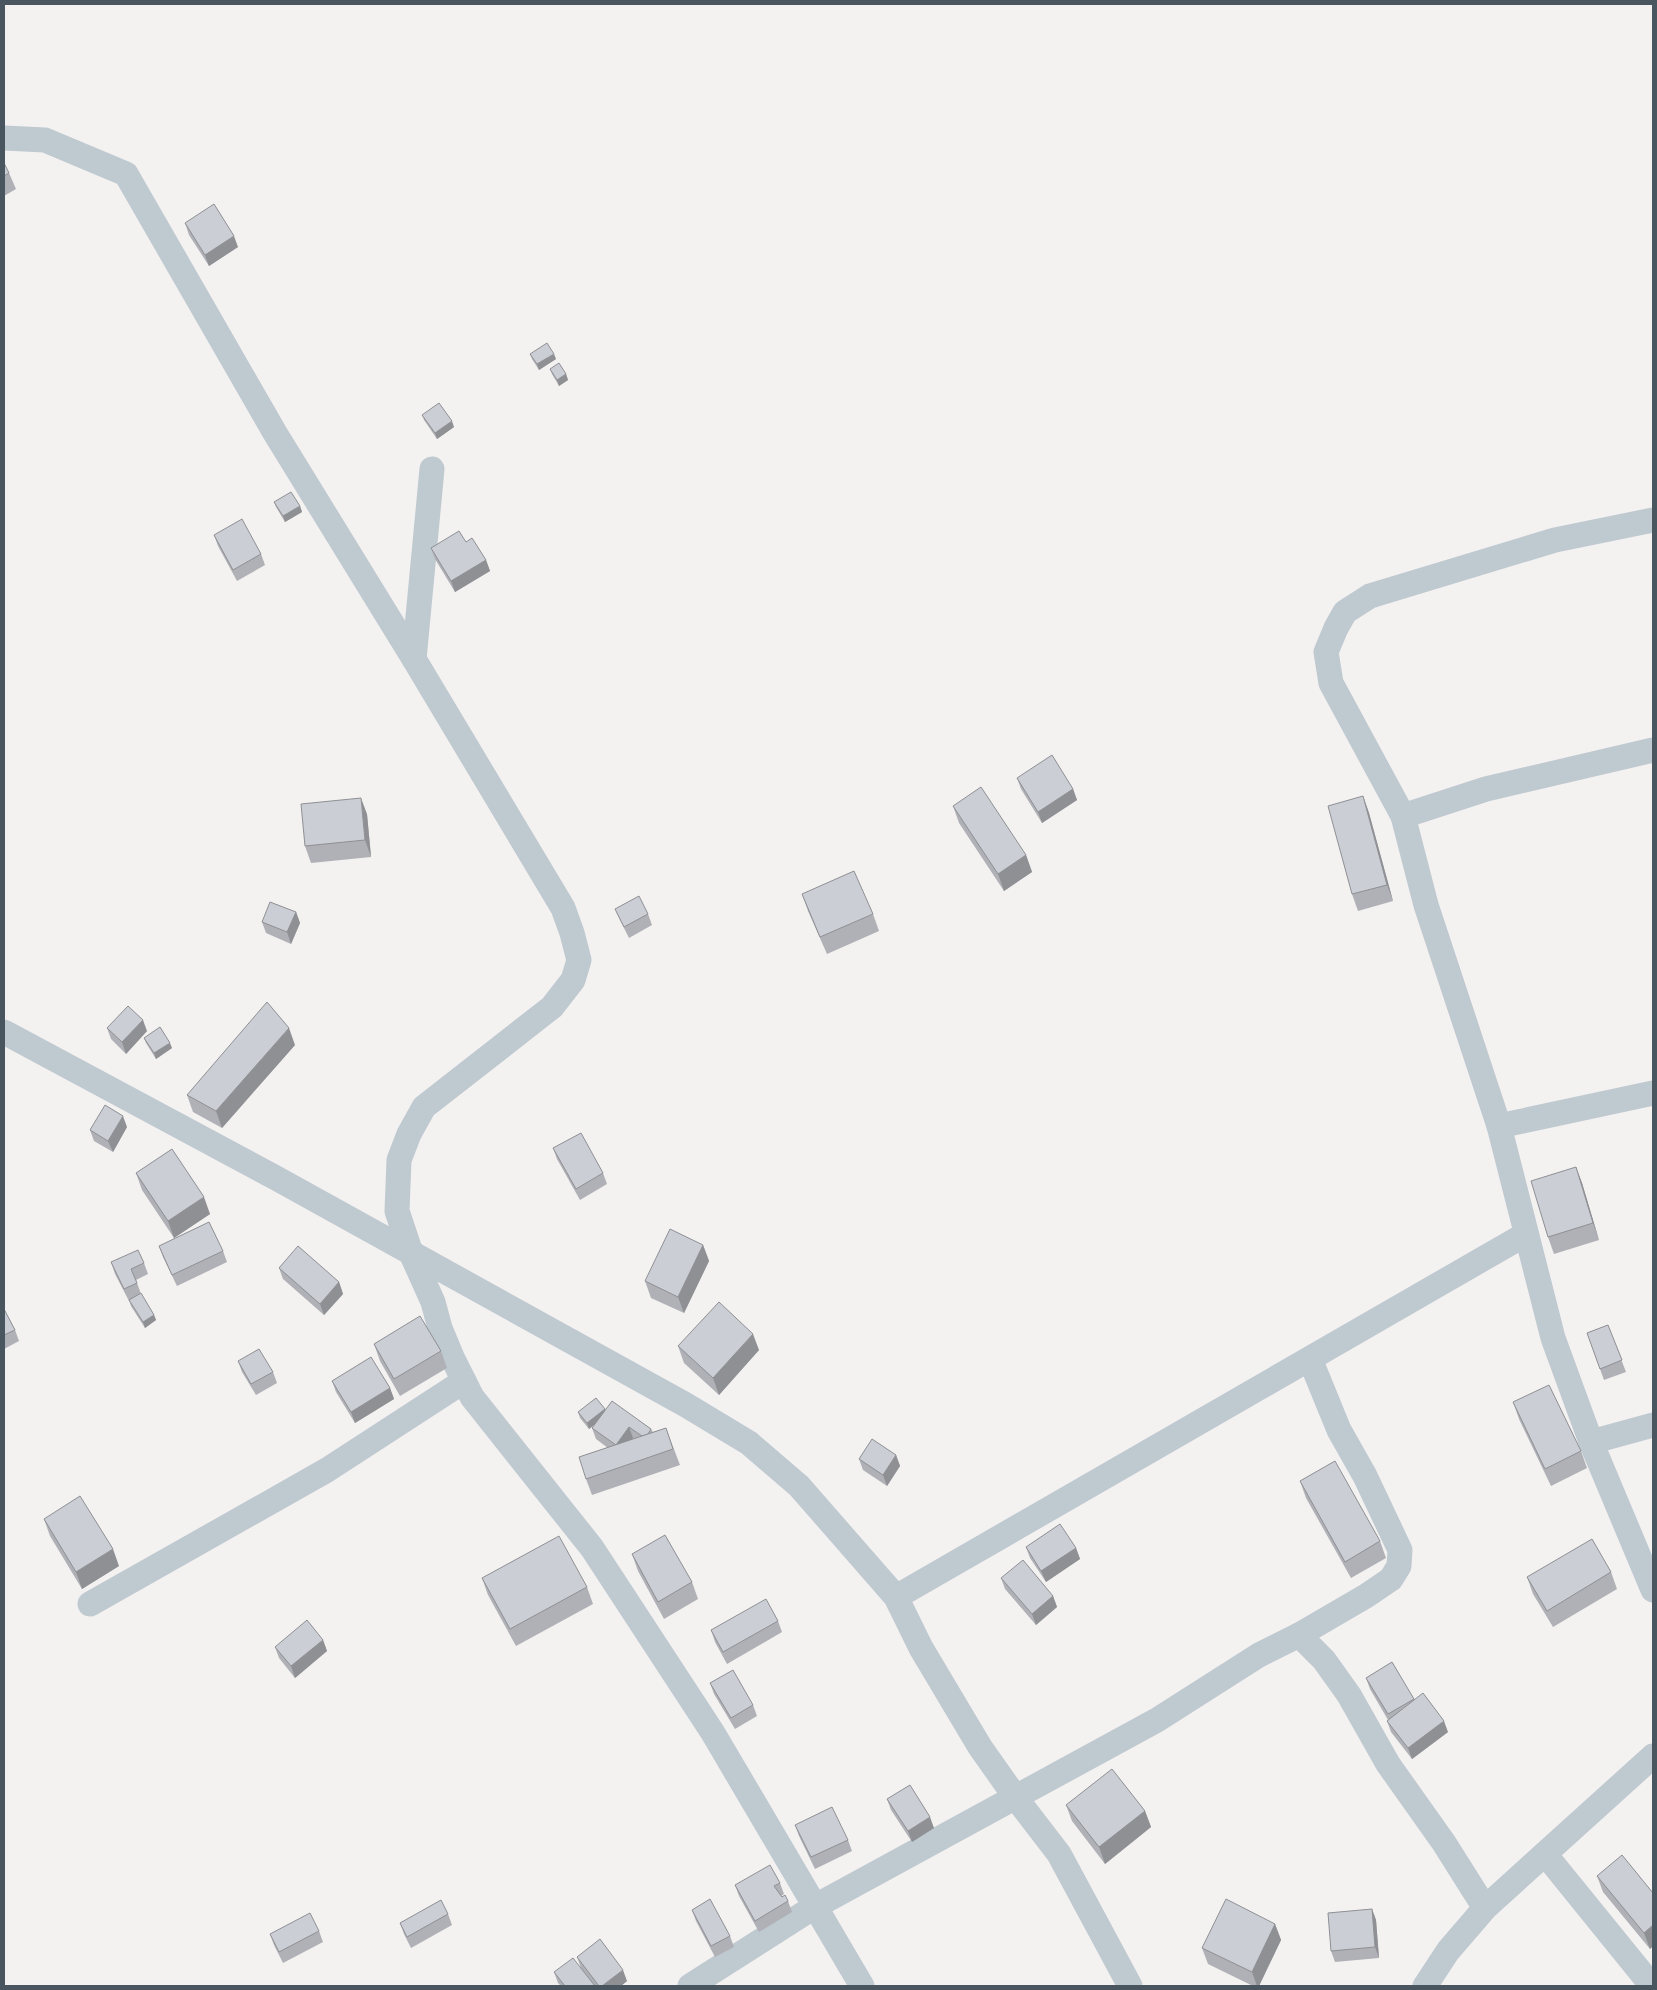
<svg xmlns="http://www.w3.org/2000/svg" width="1657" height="1990" font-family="Rubik,sans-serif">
<rect width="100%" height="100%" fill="#f4f1f1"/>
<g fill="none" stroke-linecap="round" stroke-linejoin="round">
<g stroke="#bfc9d0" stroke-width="25">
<polyline points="4,138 45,140 126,174 275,433 414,659 563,908 572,933 579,960 573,980 552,1007 424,1107 409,1134 399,1160 397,1211 411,1253 433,1302 440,1328 452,1357 472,1397 592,1548 713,1733 862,1986"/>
<polyline points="1653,520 1555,540 1370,596 1345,612 1336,628 1326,652 1331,683 1403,816 1426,905 1499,1126 1553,1338 1591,1442 1653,1590"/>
<polyline points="414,659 432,469"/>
<polyline points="1403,816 1486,789 1653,750"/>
<polyline points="4,1032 276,1178 686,1405 749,1443 799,1486 896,1597 921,1648 980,1747 1016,1798 1059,1854 1130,1986"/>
<polyline points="1499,1126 1653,1093"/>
<polyline points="1591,1442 1653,1425"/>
<polyline points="896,1597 1526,1234"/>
<polyline points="90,1604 327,1470 464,1381"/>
<polyline points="1299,1635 1324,1660 1349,1695 1388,1764 1444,1843 1485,1908"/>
<polyline points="1545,1854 1652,1986"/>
<polyline points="690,1986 814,1907 1157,1720 1259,1655 1299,1635 1366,1596 1391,1579 1399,1566 1400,1550 1365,1476 1339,1430 1310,1359"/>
<polyline points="1425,1986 1448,1951 1485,1908 1653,1756"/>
</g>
</g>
<g fill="#afb1b6">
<polygon points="4,163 9,173 16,189 4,196"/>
<polygon points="185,223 238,247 209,266 189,235"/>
<polygon points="530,354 556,359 539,370 532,359"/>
<polygon points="550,369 566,374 568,380 559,386 552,374"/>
<polygon points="422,415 454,427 437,439 424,420"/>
<polygon points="274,502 300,506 302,512 285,522 276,507"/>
<polygon points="214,535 261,554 265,565 237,581 218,546"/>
<polygon points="466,542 486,560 490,571 455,592 435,559 431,548"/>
<polygon points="1017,778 1073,789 1077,800 1042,823 1021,789"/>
<polygon points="1363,796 1369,813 1393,901 1358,911 1352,894"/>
<polygon points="953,806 1026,855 1032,872 1004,891 959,823"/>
<polygon points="367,814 371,857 311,863 305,846"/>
<polygon points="802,894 873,914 879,931 827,954 808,911"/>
<polygon points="615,909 648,914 652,925 629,938 620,920"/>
<polygon points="296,912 300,923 291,944 266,933 262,922"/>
<polygon points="107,1028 147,1031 126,1054 111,1039"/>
<polygon points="144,1038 172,1048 156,1059 146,1043"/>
<polygon points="295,1045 222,1128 193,1112 187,1095"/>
<polygon points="127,1127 113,1152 94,1141 90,1130"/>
<polygon points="553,1148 603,1173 607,1184 580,1200 557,1159"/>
<polygon points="1576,1167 1582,1183 1599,1240 1554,1254 1548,1237"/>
<polygon points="136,1173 210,1214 174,1238 142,1190"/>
<polygon points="703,1245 709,1261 684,1313 651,1298 645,1281"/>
<polygon points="159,1246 223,1251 227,1262 177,1286 163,1257"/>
<polygon points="111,1262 144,1263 148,1274 136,1280 141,1294 154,1315 156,1320 145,1328 131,1306 129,1300 129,1301 115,1274"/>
<polygon points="279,1268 339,1282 343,1294 324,1315 283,1279"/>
<polygon points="4,1309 15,1330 19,1341 4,1349"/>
<polygon points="1608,1325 1626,1372 1604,1380 1587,1333"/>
<polygon points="374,1344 441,1351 447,1368 400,1396 380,1361"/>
<polygon points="678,1346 759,1350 719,1395 684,1363"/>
<polygon points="238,1361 273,1372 277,1383 256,1395 242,1372"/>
<polygon points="332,1381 390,1388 394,1399 355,1423 336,1392"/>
<polygon points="1513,1402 1581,1451 1587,1468 1551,1486 1519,1419"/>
<polygon points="605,1409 605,1410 651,1429 653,1432 666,1428 680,1465 592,1495 586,1479 608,1448 596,1439 592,1428 596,1424 589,1429 580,1418 578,1412"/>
<polygon points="896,1455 900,1466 887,1486 863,1470 859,1459"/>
<polygon points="1300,1481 1380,1541 1386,1558 1351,1578 1306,1498"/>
<polygon points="44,1519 119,1566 82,1589 50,1536"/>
<polygon points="1026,1547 1076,1548 1080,1559 1046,1582 1030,1558"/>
<polygon points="632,1554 692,1582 698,1599 664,1619 638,1571"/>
<polygon points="1611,1572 1617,1589 1553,1627 1533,1594 1527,1577"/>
<polygon points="482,1578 587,1587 593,1604 516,1646 488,1595"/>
<polygon points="1001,1578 1053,1596 1057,1607 1036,1625 1005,1589"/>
<polygon points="778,1621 782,1632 727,1664 715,1642 711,1630"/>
<polygon points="323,1640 327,1651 295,1678 279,1658 275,1647"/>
<polygon points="1392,1662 1414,1700 1448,1732 1412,1759 1391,1732 1387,1721 1388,1720 1370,1689 1366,1678"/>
<polygon points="710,1683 753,1705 757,1716 735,1729 714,1694"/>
<polygon points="887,1799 934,1828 912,1842 891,1810"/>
<polygon points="1066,1805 1145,1811 1151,1827 1105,1864 1072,1821"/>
<polygon points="795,1825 848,1840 852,1851 815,1869 799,1836"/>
<polygon points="1597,1876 1653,1893 1653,1946 1650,1949 1603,1892"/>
<polygon points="780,1883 784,1894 781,1896 788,1901 792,1912 759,1932 739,1896 735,1885"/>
<polygon points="1372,1909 1376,1920 1379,1958 1335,1962 1331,1951"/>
<polygon points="692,1910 730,1936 734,1947 715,1957 696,1921"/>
<polygon points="448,1914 452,1925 411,1948 404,1934 400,1923"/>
<polygon points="1275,1924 1281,1940 1259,1986 1253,1986 1208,1964 1202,1948"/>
<polygon points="319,1931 323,1942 283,1963 274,1945 270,1934"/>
<polygon points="577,1957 627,1981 621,1986 561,1986 558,1983 554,1972 581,1968"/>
</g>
<g fill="#8e9094">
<polygon points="234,236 238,247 209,266 205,255"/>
<polygon points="554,354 556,359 539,370 537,364"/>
<polygon points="566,374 568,380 559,386 557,380"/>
<polygon points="452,421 454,427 437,439 435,433"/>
<polygon points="300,506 302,512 285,522 283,516"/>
<polygon points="486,560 490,571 455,592 451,581"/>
<polygon points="1073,789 1077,800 1042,823 1038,812"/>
<polygon points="1363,796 1369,813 1393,901 1387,885"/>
<polygon points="361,798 367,814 371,857 365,840"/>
<polygon points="1026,855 1032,872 1004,891 998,874"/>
<polygon points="296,912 300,923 291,944 287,932"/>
<polygon points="143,1020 147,1031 126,1054 122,1042"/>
<polygon points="289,1028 295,1045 222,1128 216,1111"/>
<polygon points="170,1043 172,1048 156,1059 154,1053"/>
<polygon points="123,1116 127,1127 113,1152 108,1141"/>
<polygon points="1576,1167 1582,1183 1599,1240 1593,1223"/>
<polygon points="204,1197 210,1214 174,1238 168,1221"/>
<polygon points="703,1245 709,1261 684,1313 678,1297"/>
<polygon points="339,1282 343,1294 324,1315 320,1304"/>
<polygon points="154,1315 156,1320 145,1328 143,1322"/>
<polygon points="753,1334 759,1350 719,1395 713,1378"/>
<polygon points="390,1388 394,1399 355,1423 351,1412"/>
<polygon points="605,1409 607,1414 589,1429 587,1423"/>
<polygon points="629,1427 633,1438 621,1456 616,1445"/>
<polygon points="896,1455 900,1466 887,1486 883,1475"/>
<polygon points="1076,1548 1080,1559 1046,1582 1041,1571"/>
<polygon points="113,1549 119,1566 82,1589 76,1572"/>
<polygon points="1053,1596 1057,1607 1036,1625 1032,1614"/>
<polygon points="323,1640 327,1651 295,1678 291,1666"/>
<polygon points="1444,1721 1448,1732 1412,1759 1408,1748"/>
<polygon points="1145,1811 1151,1827 1105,1864 1099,1847"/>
<polygon points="930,1817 934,1828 912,1842 908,1831"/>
<polygon points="1372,1909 1376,1920 1379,1958 1375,1947"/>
<polygon points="1275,1924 1281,1940 1259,1986 1257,1986 1252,1972"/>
<polygon points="1653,1925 1653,1946 1650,1949 1644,1933"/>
<polygon points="623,1970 627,1981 621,1986 602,1986"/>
</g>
<g fill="#cbced4" stroke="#8e9094">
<polygon points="4,163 9,173 4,176"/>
<polygon points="214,204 234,236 205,255 185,223"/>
<polygon points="547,343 554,354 537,364 530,354"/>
<polygon points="559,363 566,374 557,380 550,369"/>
<polygon points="439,403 452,421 435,433 422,415"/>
<polygon points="291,492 300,506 283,516 274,502"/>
<polygon points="242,519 261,554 233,570 214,535"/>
<polygon points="459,531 466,542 472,538 486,560 451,581 431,548"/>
<polygon points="1052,755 1073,789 1038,812 1017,778"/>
<polygon points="981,787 1026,855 998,874 953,806"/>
<polygon points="1363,796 1387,885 1352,894 1328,806"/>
<polygon points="361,798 365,840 305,846 301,804"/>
<polygon points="854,871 873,914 820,937 802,894"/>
<polygon points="639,896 648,914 624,927 615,909"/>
<polygon points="270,902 296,912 287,932 262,922"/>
<polygon points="267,1002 289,1028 216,1111 187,1095"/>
<polygon points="128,1006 143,1020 122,1042 107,1028"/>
<polygon points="160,1027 170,1043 154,1053 144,1038"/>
<polygon points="105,1105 123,1116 108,1141 90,1130"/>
<polygon points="581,1133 603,1173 576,1189 553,1148"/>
<polygon points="172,1149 204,1197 168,1221 136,1173"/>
<polygon points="1576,1167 1593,1223 1548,1237 1531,1181"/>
<polygon points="209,1222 223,1251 172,1275 159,1246"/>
<polygon points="670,1229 703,1245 678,1297 645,1281"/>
<polygon points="298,1246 339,1282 320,1304 279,1268"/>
<polygon points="138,1250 144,1263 131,1269 137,1283 124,1289 111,1262"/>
<polygon points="141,1293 154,1315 143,1322 129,1300"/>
<polygon points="719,1302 753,1334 713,1378 678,1346"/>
<polygon points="4,1309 15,1330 4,1335"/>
<polygon points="420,1316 441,1351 394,1379 374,1344"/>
<polygon points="1608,1325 1622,1360 1600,1369 1587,1333"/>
<polygon points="259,1349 273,1372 251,1384 238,1361"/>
<polygon points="371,1357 390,1388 351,1412 332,1381"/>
<polygon points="1549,1385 1581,1451 1545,1469 1513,1402"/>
<polygon points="596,1398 605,1409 587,1423 578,1412"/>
<polygon points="612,1401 651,1429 648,1434 642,1436 629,1427 616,1445 592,1428"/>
<polygon points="666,1428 673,1449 586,1479 579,1457"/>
<polygon points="872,1439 896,1455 883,1475 859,1459"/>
<polygon points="1335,1461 1380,1541 1345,1562 1300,1481"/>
<polygon points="80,1496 113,1549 76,1572 44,1519"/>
<polygon points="1060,1524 1076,1548 1041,1571 1026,1547"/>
<polygon points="665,1535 692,1582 658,1602 632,1554"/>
<polygon points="559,1536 587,1587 510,1629 482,1578"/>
<polygon points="1592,1539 1611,1572 1547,1611 1527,1577"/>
<polygon points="1023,1560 1053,1596 1032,1614 1001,1578"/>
<polygon points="766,1599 778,1621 723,1652 711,1630"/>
<polygon points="307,1620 323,1640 291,1666 275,1647"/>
<polygon points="1392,1662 1414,1699 1388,1714 1366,1678"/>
<polygon points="733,1670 753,1705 731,1718 710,1683"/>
<polygon points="1423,1693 1444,1721 1408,1748 1387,1721"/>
<polygon points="1112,1769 1145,1811 1099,1847 1066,1805"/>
<polygon points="910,1785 930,1817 908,1831 887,1799"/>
<polygon points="832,1807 848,1840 811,1857 795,1825"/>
<polygon points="1622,1855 1653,1893 1653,1925 1644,1933 1597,1876"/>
<polygon points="770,1865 780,1883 774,1886 782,1897 785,1895 788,1901 755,1921 735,1885"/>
<polygon points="710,1899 730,1936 711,1946 692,1910"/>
<polygon points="1226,1899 1275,1924 1252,1972 1202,1948"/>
<polygon points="441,1900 448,1914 407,1937 400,1923"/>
<polygon points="1372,1909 1375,1947 1331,1951 1328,1913"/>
<polygon points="310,1913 319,1931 279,1952 270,1934"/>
<polygon points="600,1939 623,1970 602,1986 599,1986 577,1957"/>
<polygon points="573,1958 595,1986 565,1986 554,1972"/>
</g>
<rect width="1657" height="1990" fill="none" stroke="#49555f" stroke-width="10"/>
</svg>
